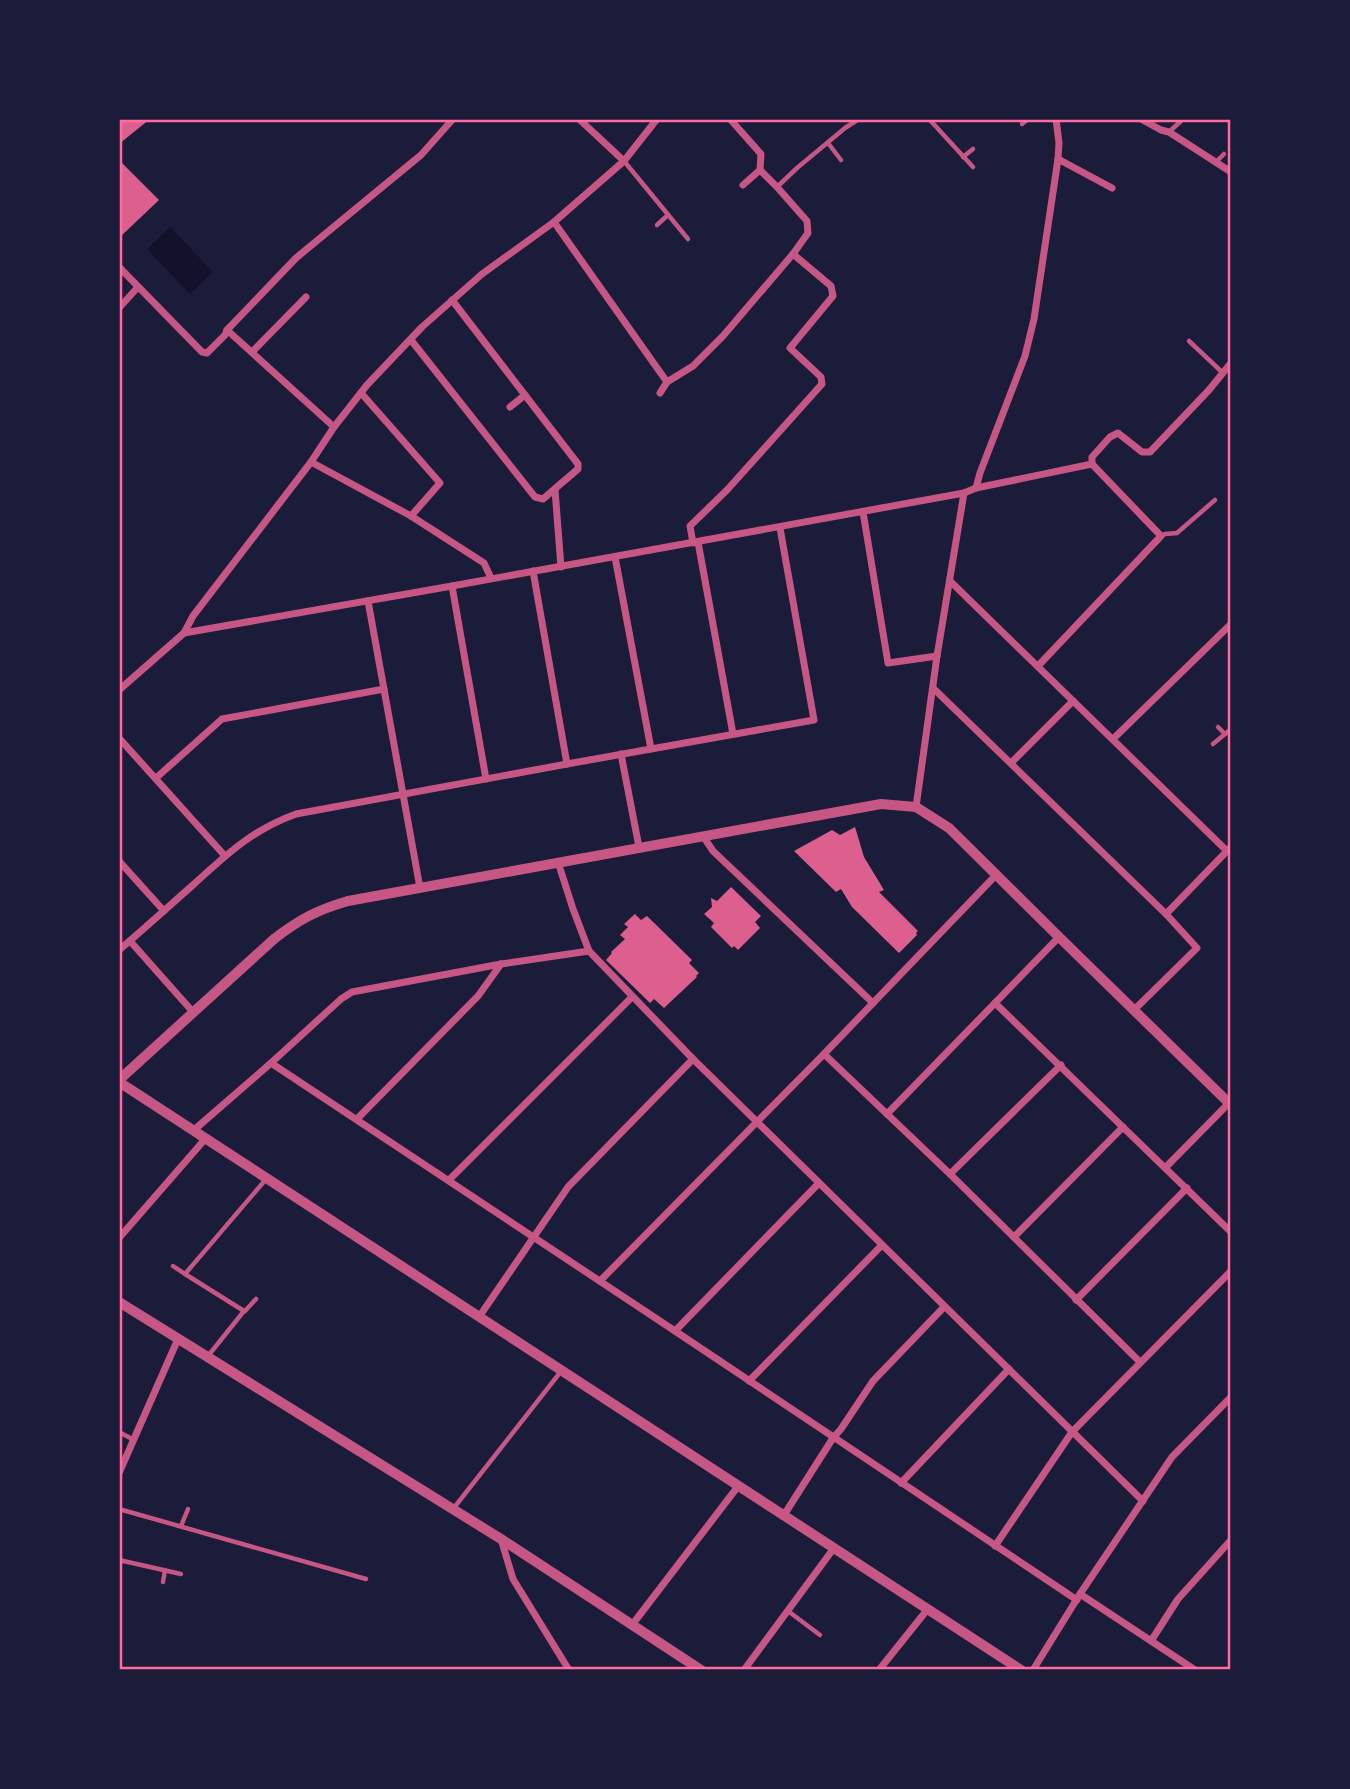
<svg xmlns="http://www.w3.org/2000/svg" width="1350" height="1789" font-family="'Archivo Narrow',sans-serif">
<rect width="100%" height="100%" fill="#1b1b3a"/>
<polygon fill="#12122b" points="170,227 213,272 190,294 147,249"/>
<g fill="#dd5f8e">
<polygon points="119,119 150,119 119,144"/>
<polygon points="119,160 159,200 119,238"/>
<polygon points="855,827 864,857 884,890 879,892 918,931 916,933 917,935 899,953 852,907 841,889 836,892 794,851 832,830 840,835"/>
<polygon points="731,887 761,916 755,922 760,928 738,950 734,946 732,948 711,927 714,923 704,914 712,907 711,898 717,901"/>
<polygon points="635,914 641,920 647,916 692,960 689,963 699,973 696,976 697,977 664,1008 654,999 650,1003 606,960 612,953 611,952 625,939 620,935 628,927 624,924"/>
</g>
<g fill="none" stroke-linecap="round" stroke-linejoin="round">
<g stroke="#c65784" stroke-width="4.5">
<polyline points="929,119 973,167"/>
<polyline points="1022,124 1028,119"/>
<polyline points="1169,132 1181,121"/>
<polyline points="828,143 841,160"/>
<polyline points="963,157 973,149"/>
<polyline points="624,161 688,239"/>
<polyline points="1216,162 1224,154"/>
<polyline points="777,187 797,168 845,128 859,119"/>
<polyline points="657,225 668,215"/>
<polyline points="1189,341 1223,373"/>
<polyline points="1161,536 1165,534 1177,533 1215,500"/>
<polyline points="1218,727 1225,734"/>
<polyline points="1213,744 1231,729"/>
<polyline points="173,1266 185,1274"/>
<polyline points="245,1311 256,1299"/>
<polyline points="208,1356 244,1311 185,1274 267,1178"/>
<polyline points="119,1432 134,1440"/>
<polyline points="119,1509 366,1579"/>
<polyline points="453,1509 562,1370"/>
<polyline points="181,1526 188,1509"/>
<polyline points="119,1560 181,1574"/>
<polyline points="163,1582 165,1570"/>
<polyline points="788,1611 820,1635"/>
</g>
<g stroke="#c65784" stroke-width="7">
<polyline points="579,119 624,161"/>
<polyline points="657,119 624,161 554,222 667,382 693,366 723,336 793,254 808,233 807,221 777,187 760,170 761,154 730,119"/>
<polyline points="1141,119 1161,130 1169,132 1231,172"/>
<polyline points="1058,159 1112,188"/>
<polyline points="743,185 760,170"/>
<polyline points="119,267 202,352 207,353 225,335 227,330 334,427"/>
<polyline points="119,308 138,287"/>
<polyline points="227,330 296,258 421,155 453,119"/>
<polyline points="411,340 535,497 543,499 578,469 578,464 452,300"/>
<polyline points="252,352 306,297"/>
<polyline points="660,393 667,382"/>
<polyline points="362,394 440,483 411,516"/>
<polyline points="510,407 525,395"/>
<polyline points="1092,464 1092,457 1110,437 1118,433 1142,452 1150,452 1209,390 1231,363"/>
<polyline points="976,488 1092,464 1161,536 1038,666"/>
<polyline points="555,490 561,567"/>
<polyline points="863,512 888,663 937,656"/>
<polyline points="698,542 733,734"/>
<polyline points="693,543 690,526 727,490 822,384 821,377 790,348 833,296 831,286 793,254"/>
<polyline points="615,557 651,749"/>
<polyline points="533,571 567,764"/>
<polyline points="491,578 484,563 411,516 311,462 334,427 367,385 422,327 482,274 554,222"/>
<polyline points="950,581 1227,851 1231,847"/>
<polyline points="452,586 486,779"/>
<polyline points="368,601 420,888"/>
<polyline points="184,633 193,616 311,462"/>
<polyline points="934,689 1166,914 1197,948 1135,1009"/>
<polyline points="119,690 184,633 452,586 964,493"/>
<polyline points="119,738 225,856"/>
<polyline points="1113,739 1231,624"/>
<polyline points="621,754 639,847"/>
<polyline points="1011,763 1073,701"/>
<polyline points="156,778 222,719 384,689"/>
<polyline points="916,807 937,656 964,493 976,488 980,473 1025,356 1034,319 1058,159 1059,143 1056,119"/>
<polyline points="703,836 713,851 873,1003"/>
<polyline points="119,861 164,911"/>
<polyline points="558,862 573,909 589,951 693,1059 1143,1501"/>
<polyline points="1166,914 1227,851"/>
<polyline points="1059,937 995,1003 1231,1232"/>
<polyline points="130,941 193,1012"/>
<path d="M119,950C144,929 168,907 193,885C227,854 252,830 296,814L567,764L814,720L780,528"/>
<polyline points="824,1054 997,874"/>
<polyline points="271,1063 341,999 352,992 501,964 589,951"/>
<polyline points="887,1114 995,1003"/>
<polyline points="357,1119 478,996 501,964"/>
<polyline points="194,1130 271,1063 675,1331 1077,1600"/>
<polyline points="1166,1167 1229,1103"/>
<polyline points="950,1174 1061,1065"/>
<polyline points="449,1180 632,997"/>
<polyline points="1014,1237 1123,1127"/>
<polyline points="119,1238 206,1138"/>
<polyline points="600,1281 824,1054 950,1174 1140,1362"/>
<polyline points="1076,1300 1187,1188"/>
<polyline points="479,1317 568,1187 693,1059"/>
<polyline points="675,1331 819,1183"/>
<polyline points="749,1381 882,1245"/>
<polyline points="119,1473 178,1339"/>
<polyline points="901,1483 1009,1369"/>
<polyline points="784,1515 833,1438 841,1429 873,1381 944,1307"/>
<polyline points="501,1539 513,1579 569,1670"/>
<polyline points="995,1546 1072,1432 1231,1271"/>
<polyline points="1080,1594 1195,1670"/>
<polyline points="632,1625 739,1485"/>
<polyline points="1151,1641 1178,1599 1231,1540"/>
<polyline points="744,1670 834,1548"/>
<polyline points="879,1670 927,1610"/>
<polyline points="1033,1670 1080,1594 1172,1457 1231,1397"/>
</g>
<g stroke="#c65784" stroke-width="10">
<path d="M119,1080L274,939C300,919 317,910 348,901L881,804L916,807L949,828L1059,937L1231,1105"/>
<polyline points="119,1082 1021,1670"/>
<polyline points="119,1302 501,1539 701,1670"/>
</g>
</g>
<rect width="1350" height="1789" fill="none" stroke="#1b1b3a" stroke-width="242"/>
<rect x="121" y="121" width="1108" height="1547" fill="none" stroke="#ff6b9d" stroke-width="2.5"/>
</svg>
